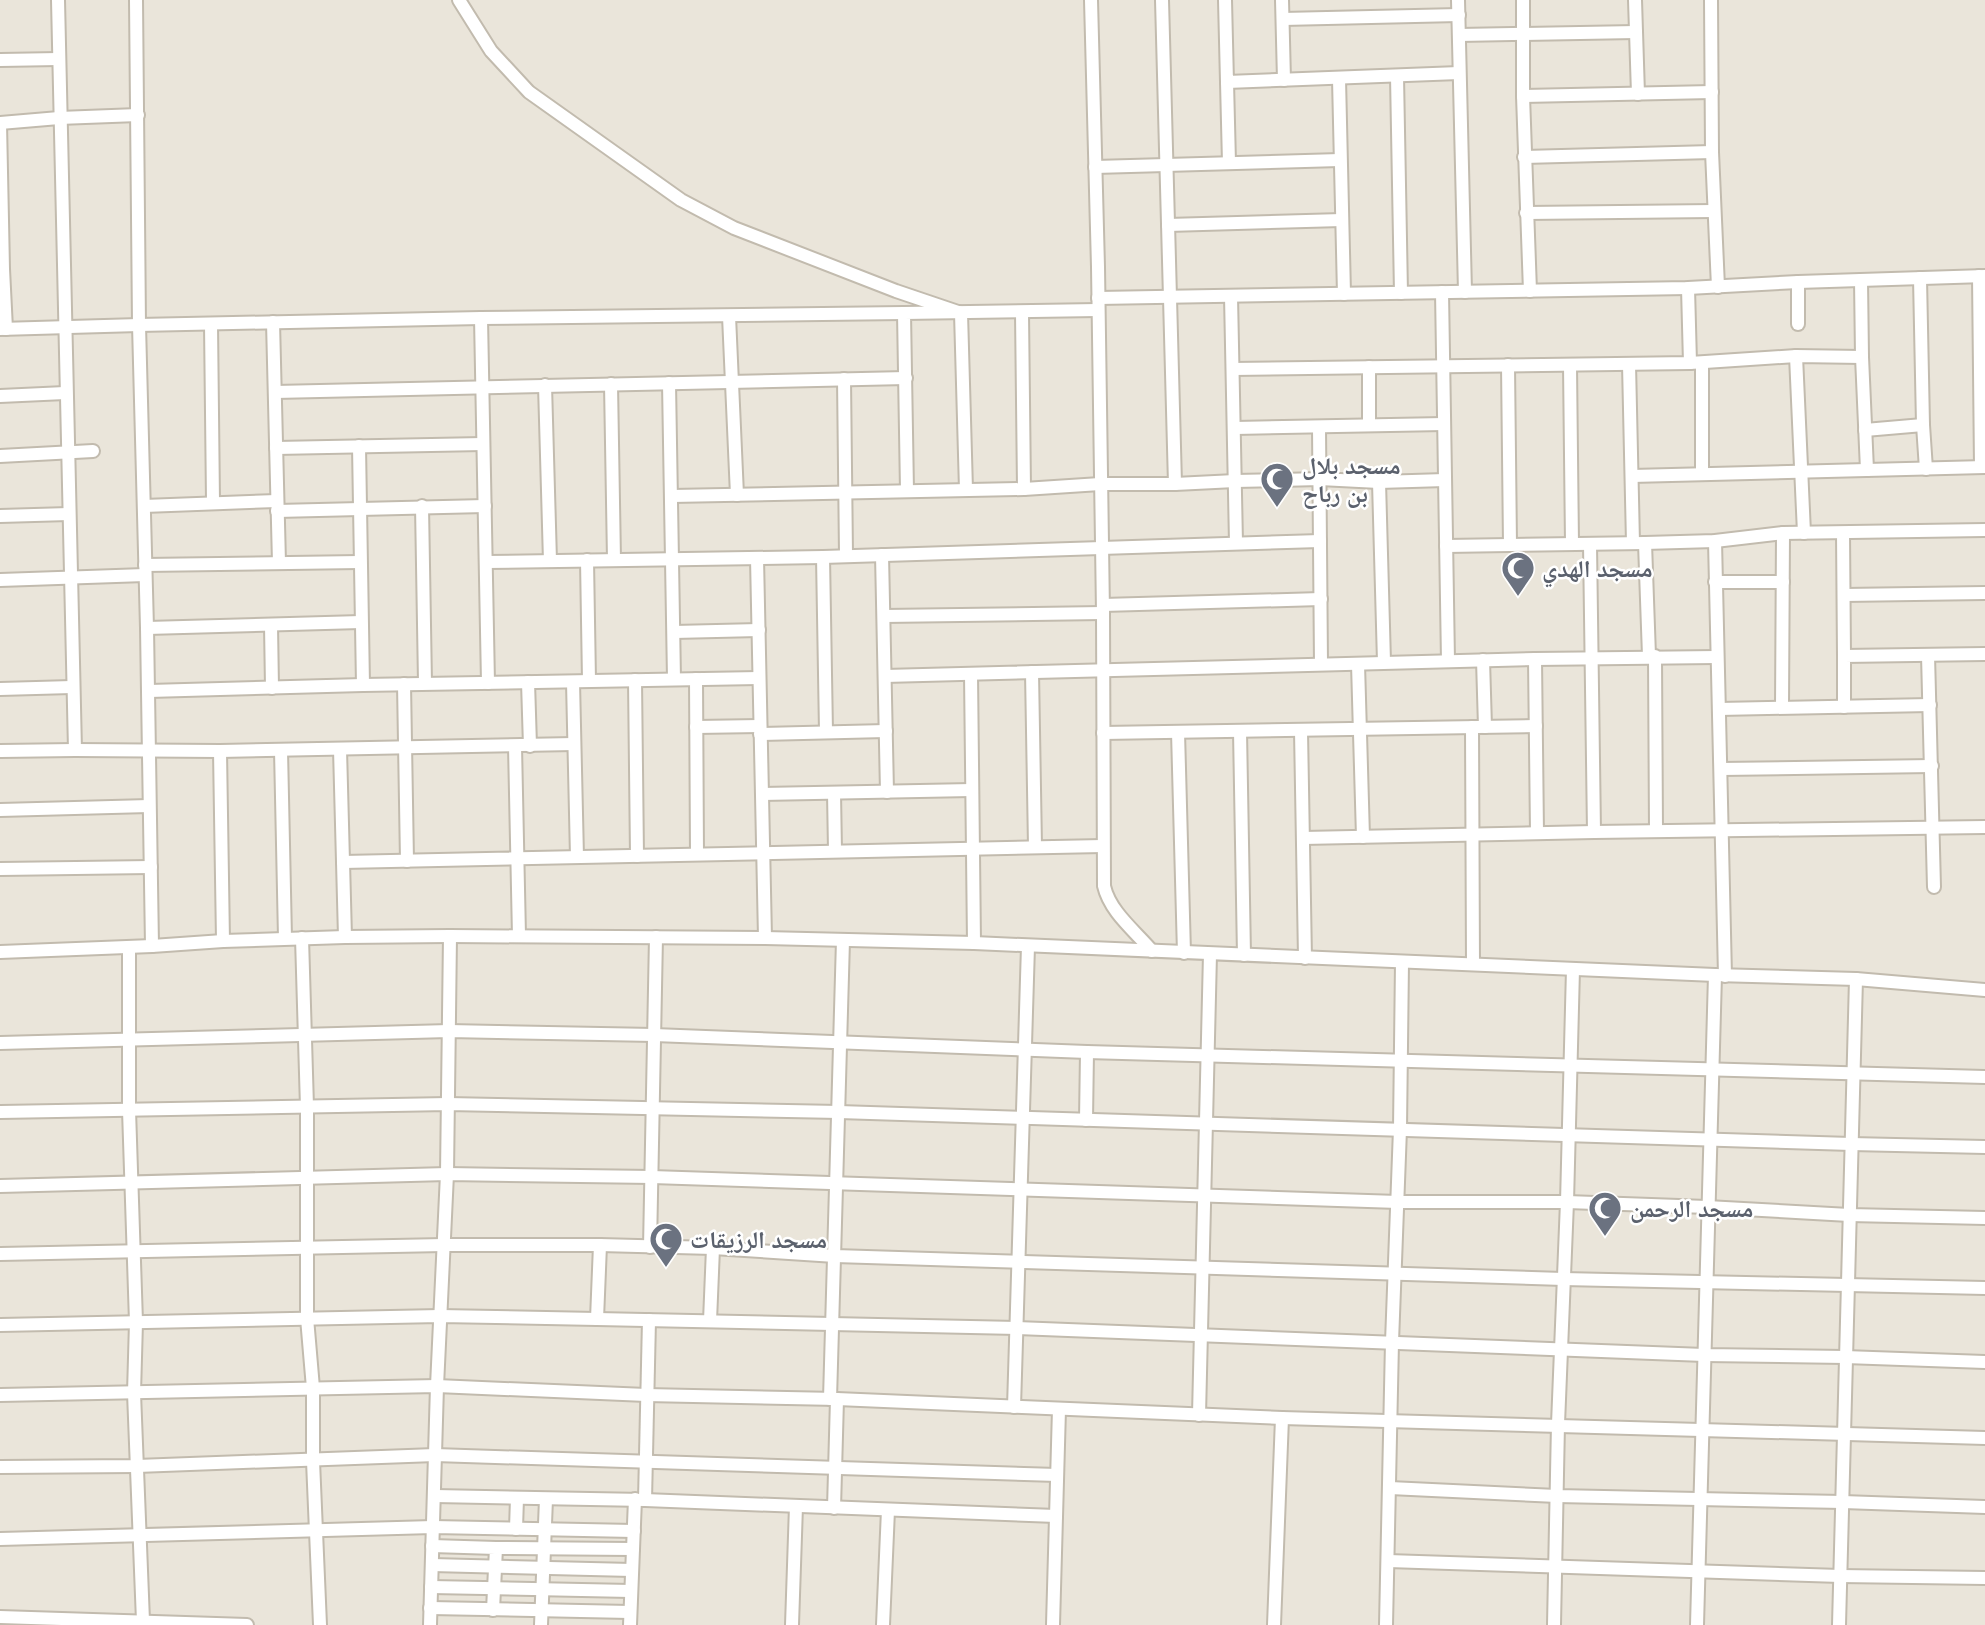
<svg xmlns="http://www.w3.org/2000/svg" width="1985" height="1625" font-family="Mulish,'Noto Naskh Arabic',sans-serif">
<rect width="100%" height="100%" fill="#f6f3ec"/>
<rect fill="#eae5da" x="0" y="0" width="1985" height="1625"/>
<g fill="none" stroke-linecap="round" stroke-linejoin="round">
<defs>
<g id="minor">
<polyline points="58,0 75,750"/>
<polyline points="136,0 139,325 147,628 152,946"/>
<polyline points="459,0 491,51 529,92 681,200 734,228 896,291 961,313"/>
<path d="M1091,0L1098,267L1103,613L1104,886C1110,912 1135,931 1152,951"/>
<polyline points="1162,0 1175,484"/>
<polyline points="1225,0 1227,82 1459,73"/>
<polyline points="1282,0 1284,80"/>
<polyline points="1458,0 1465,292"/>
<polyline points="1523,0 1523,96 1530,291"/>
<polyline points="1635,0 1638,94"/>
<polyline points="1711,0 1712,152 1718,287"/>
<polyline points="1283,19 1459,15"/>
<polyline points="1459,35 1636,32"/>
<polyline points="0,60 59,59"/>
<polyline points="1397,76 1401,293"/>
<polyline points="1339,79 1344,294"/>
<polyline points="1227,82 1229,163"/>
<polyline points="1523,96 1712,92"/>
<polyline points="0,123 3,269 6,329"/>
<polyline points="0,123 59,118 138,115"/>
<polyline points="1524,157 1712,152"/>
<polyline points="1095,167 1340,160"/>
<polyline points="1526,213 1714,211"/>
<polyline points="1168,225 1342,220"/>
<polyline points="1979,276 1981,467"/>
<polyline points="1920,278 1923,425 1926,469"/>
<polyline points="1861,280 1862,357 1867,470"/>
<polyline points="1798,282 1798,324"/>
<polyline points="1688,288 1690,363"/>
<polyline points="1442,292 1448,661"/>
<polyline points="1231,296 1236,543"/>
<polyline points="1098,298 1688,288 1798,282 1985,276"/>
<polyline points="961,313 966,490"/>
<polyline points="1022,313 1024,489"/>
<polyline points="729,316 737,495"/>
<polyline points="481,318 488,683"/>
<polyline points="273,322 279,563"/>
<polyline points="211,324 213,502"/>
<polyline points="0,329 139,325 481,318 904,313"/>
<polyline points="1796,356 1804,533"/>
<polyline points="1702,363 1702,474"/>
<polyline points="1629,364 1633,543"/>
<polyline points="1508,365 1510,545"/>
<polyline points="1570,365 1572,544"/>
<polyline points="1369,367 1369,425"/>
<polyline points="1233,369 1690,363 1796,356 1862,357"/>
<polyline points="844,379 846,555"/>
<polyline points="669,383 674,679"/>
<polyline points="611,384 614,560"/>
<polyline points="545,385 550,561"/>
<polyline points="275,392 906,378"/>
<polyline points="0,396 65,393"/>
<polyline points="1319,427 1321,664"/>
<polyline points="1235,428 1444,424"/>
<polyline points="1865,430 1923,425"/>
<polyline points="359,446 363,685"/>
<polyline points="276,448 483,444"/>
<polyline points="0,456 93,451"/>
<polyline points="1632,476 1985,467"/>
<polyline points="1379,482 1384,662"/>
<polyline points="907,491 904,313 1098,310"/>
<polyline points="672,496 1024,489 1100,484 1175,484 1235,481 1320,479 1379,482 1445,480"/>
<polyline points="144,506 277,501"/>
<polyline points="422,506 425,683"/>
<polyline points="277,511 485,506"/>
<polyline points="0,516 69,514"/>
<polyline points="1843,533 1844,656"/>
<polyline points="1715,541 1725,976"/>
<polyline points="1645,543 1649,656"/>
<polyline points="1590,544 1594,832"/>
<polyline points="1446,546 1645,543 1715,541 1783,533 1985,530"/>
<polyline points="882,555 887,792"/>
<polyline points="823,557 826,732"/>
<polyline points="757,558 765,938"/>
<polyline points="587,560 589,681"/>
<polyline points="486,562 823,557 1320,541"/>
<polyline points="145,565 360,562"/>
<polyline points="0,580 145,575"/>
<polyline points="1715,582 1783,582"/>
<polyline points="1844,595 1985,593"/>
<polyline points="1103,605 1321,599"/>
<polyline points="884,616 1103,613"/>
<polyline points="271,625 272,688"/>
<polyline points="147,628 361,622"/>
<polyline points="674,632 759,630"/>
<polyline points="1928,655 1934,887"/>
<polyline points="1655,656 1656,831"/>
<polyline points="1535,659 1537,833"/>
<polyline points="1483,660 1485,727"/>
<polyline points="1358,664 1363,837"/>
<polyline points="1032,672 1035,847"/>
<polyline points="971,674 974,943"/>
<polyline points="885,676 1535,659 1717,657"/>
<polyline points="696,679 697,854"/>
<polyline points="635,680 637,856"/>
<polyline points="528,682 530,746"/>
<polyline points="573,682 577,857"/>
<polyline points="404,684 407,861"/>
<polyline points="0,689 72,687"/>
<polyline points="149,691 363,685 759,678"/>
<polyline points="1782,707 1783,533"/>
<polyline points="1844,707 1844,656 1985,654"/>
<polyline points="1719,709 1930,705"/>
<polyline points="696,727 760,726"/>
<polyline points="1472,727 1473,964"/>
<polyline points="1240,731 1244,955"/>
<polyline points="1301,731 1305,958"/>
<polyline points="1178,732 1184,953"/>
<polyline points="1103,733 1536,726"/>
<polyline points="760,734 886,731"/>
<polyline points="515,746 519,936"/>
<polyline points="340,749 345,937"/>
<polyline points="281,750 285,938"/>
<polyline points="0,751 75,750 220,751 574,744"/>
<polyline points="220,751 223,941"/>
<polyline points="1721,769 1932,766"/>
<polyline points="834,793 835,851"/>
<polyline points="762,794 972,790"/>
<polyline points="0,810 149,806"/>
<polyline points="1303,838 1594,832 1985,827"/>
<polyline points="343,862 1103,846"/>
<polyline points="0,869 151,867"/>
<polyline points="302,938 307,1107 307,1318 313,1388 313,1461 320,1625"/>
<polyline points="129,947 129,1110 136,1322 134,1393 143,1621"/>
<polyline points="0,952 152,946 223,941 345,937 450,936 765,938 974,943 1715,975 1856,979 1985,990"/>
<polyline points="0,1043 449,1031 654,1035 1087,1052 1985,1077"/>
<polyline points="0,1112 448,1104 839,1112 1851,1144 1985,1147"/>
<polyline points="1086,1120 1087,1052"/>
<polyline points="0,1186 447,1174 652,1177 1398,1202 1567,1202 1707,1207 1849,1215 1985,1218"/>
<polyline points="650,1247 656,937"/>
<polyline points="0,1254 444,1245 600,1245 713,1248 835,1256 1563,1279 1985,1288"/>
<polyline points="597,1319 600,1245"/>
<polyline points="710,1321 713,1248"/>
<polyline points="0,1325 440,1316 597,1319 1017,1328 1704,1355 1845,1357 1985,1362"/>
<polyline points="0,1395 437,1386 646,1395 837,1399 1282,1418 1985,1438"/>
<polyline points="830,1399 843,940"/>
<polyline points="1014,1407 1028,946"/>
<polyline points="1199,1415 1210,954"/>
<polyline points="0,1467 137,1466 435,1455 1057,1475"/>
<polyline points="1390,1488 1557,1496 1843,1502 1985,1507"/>
<polyline points="435,1496 645,1500 1056,1516"/>
<polyline points="645,1500 649,1320"/>
<polyline points="834,1508 837,1399"/>
<polyline points="516,1529 517,1498"/>
<polyline points="0,1539 433,1527 634,1531"/>
<polyline points="432,1546 496,1548 493,1610"/>
<polyline points="496,1548 633,1549"/>
<polyline points="1388,1561 1840,1576 1985,1578"/>
<polyline points="432,1565 632,1570"/>
<polyline points="431,1587 631,1591"/>
<polyline points="430,1608 630,1612"/>
<polyline points="0,1617 247,1625"/>
<polyline points="430,1625 437,1386 447,1174 450,936"/>
<polyline points="541,1625 546,1499"/>
<polyline points="630,1625 635,1499"/>
<polyline points="792,1625 796,1506"/>
<polyline points="883,1625 888,1510"/>
<polyline points="1053,1625 1059,1409"/>
<polyline points="1274,1625 1282,1418"/>
<polyline points="1386,1625 1392,1342 1400,1129 1402,962"/>
<polyline points="1554,1625 1558,1424 1567,1202 1573,969"/>
<polyline points="1697,1625 1715,975"/>
<polyline points="1839,1625 1856,979"/>
</g>
</defs>
<use href="#minor" stroke="#c2bbae" stroke-width="16"/>
<use href="#minor" stroke="#fff" stroke-width="12"/>
</g>
<defs>
<symbol id="mosque-pin" viewBox="-11 -11 22 30"><path d="M0 17L-7.5 6A9.5 9.5 0 1 1 7.5 6Z" fill="#6b7280" stroke="#fff"/><path d="M3.5-4.9A6 6 0 1 0 3.5 4.9A5 5 0 1 1 3.5-4.9Z" fill="#fff"/></symbol>
</defs>
<g fill-rule="evenodd">
<use href="#mosque-pin" x="1258" y="460" width="38" height="52"/>
<use href="#mosque-pin" x="1499" y="549" width="38" height="52"/>
<use href="#mosque-pin" x="1586" y="1189" width="38" height="52"/>
<use href="#mosque-pin" x="647" y="1220" width="38" height="52"/>
</g>
<g text-anchor="middle" dominant-baseline="central" stroke-width="5" stroke-linejoin="round" paint-order="stroke">
<g font-size="24" font-weight="bold" fill="#5b616d" stroke="#fff" text-anchor="start">
<text x="1302" y="465">مسجد بلال<tspan x="1302" dy="28">بن رباح</tspan></text>
<text x="1542" y="568">مسجد الهدي</text>
<text x="1630" y="1208">مسجد الرحمن</text>
<text x="690" y="1239">مسجد الرزيقات</text>
</g>
</g>
</svg>
